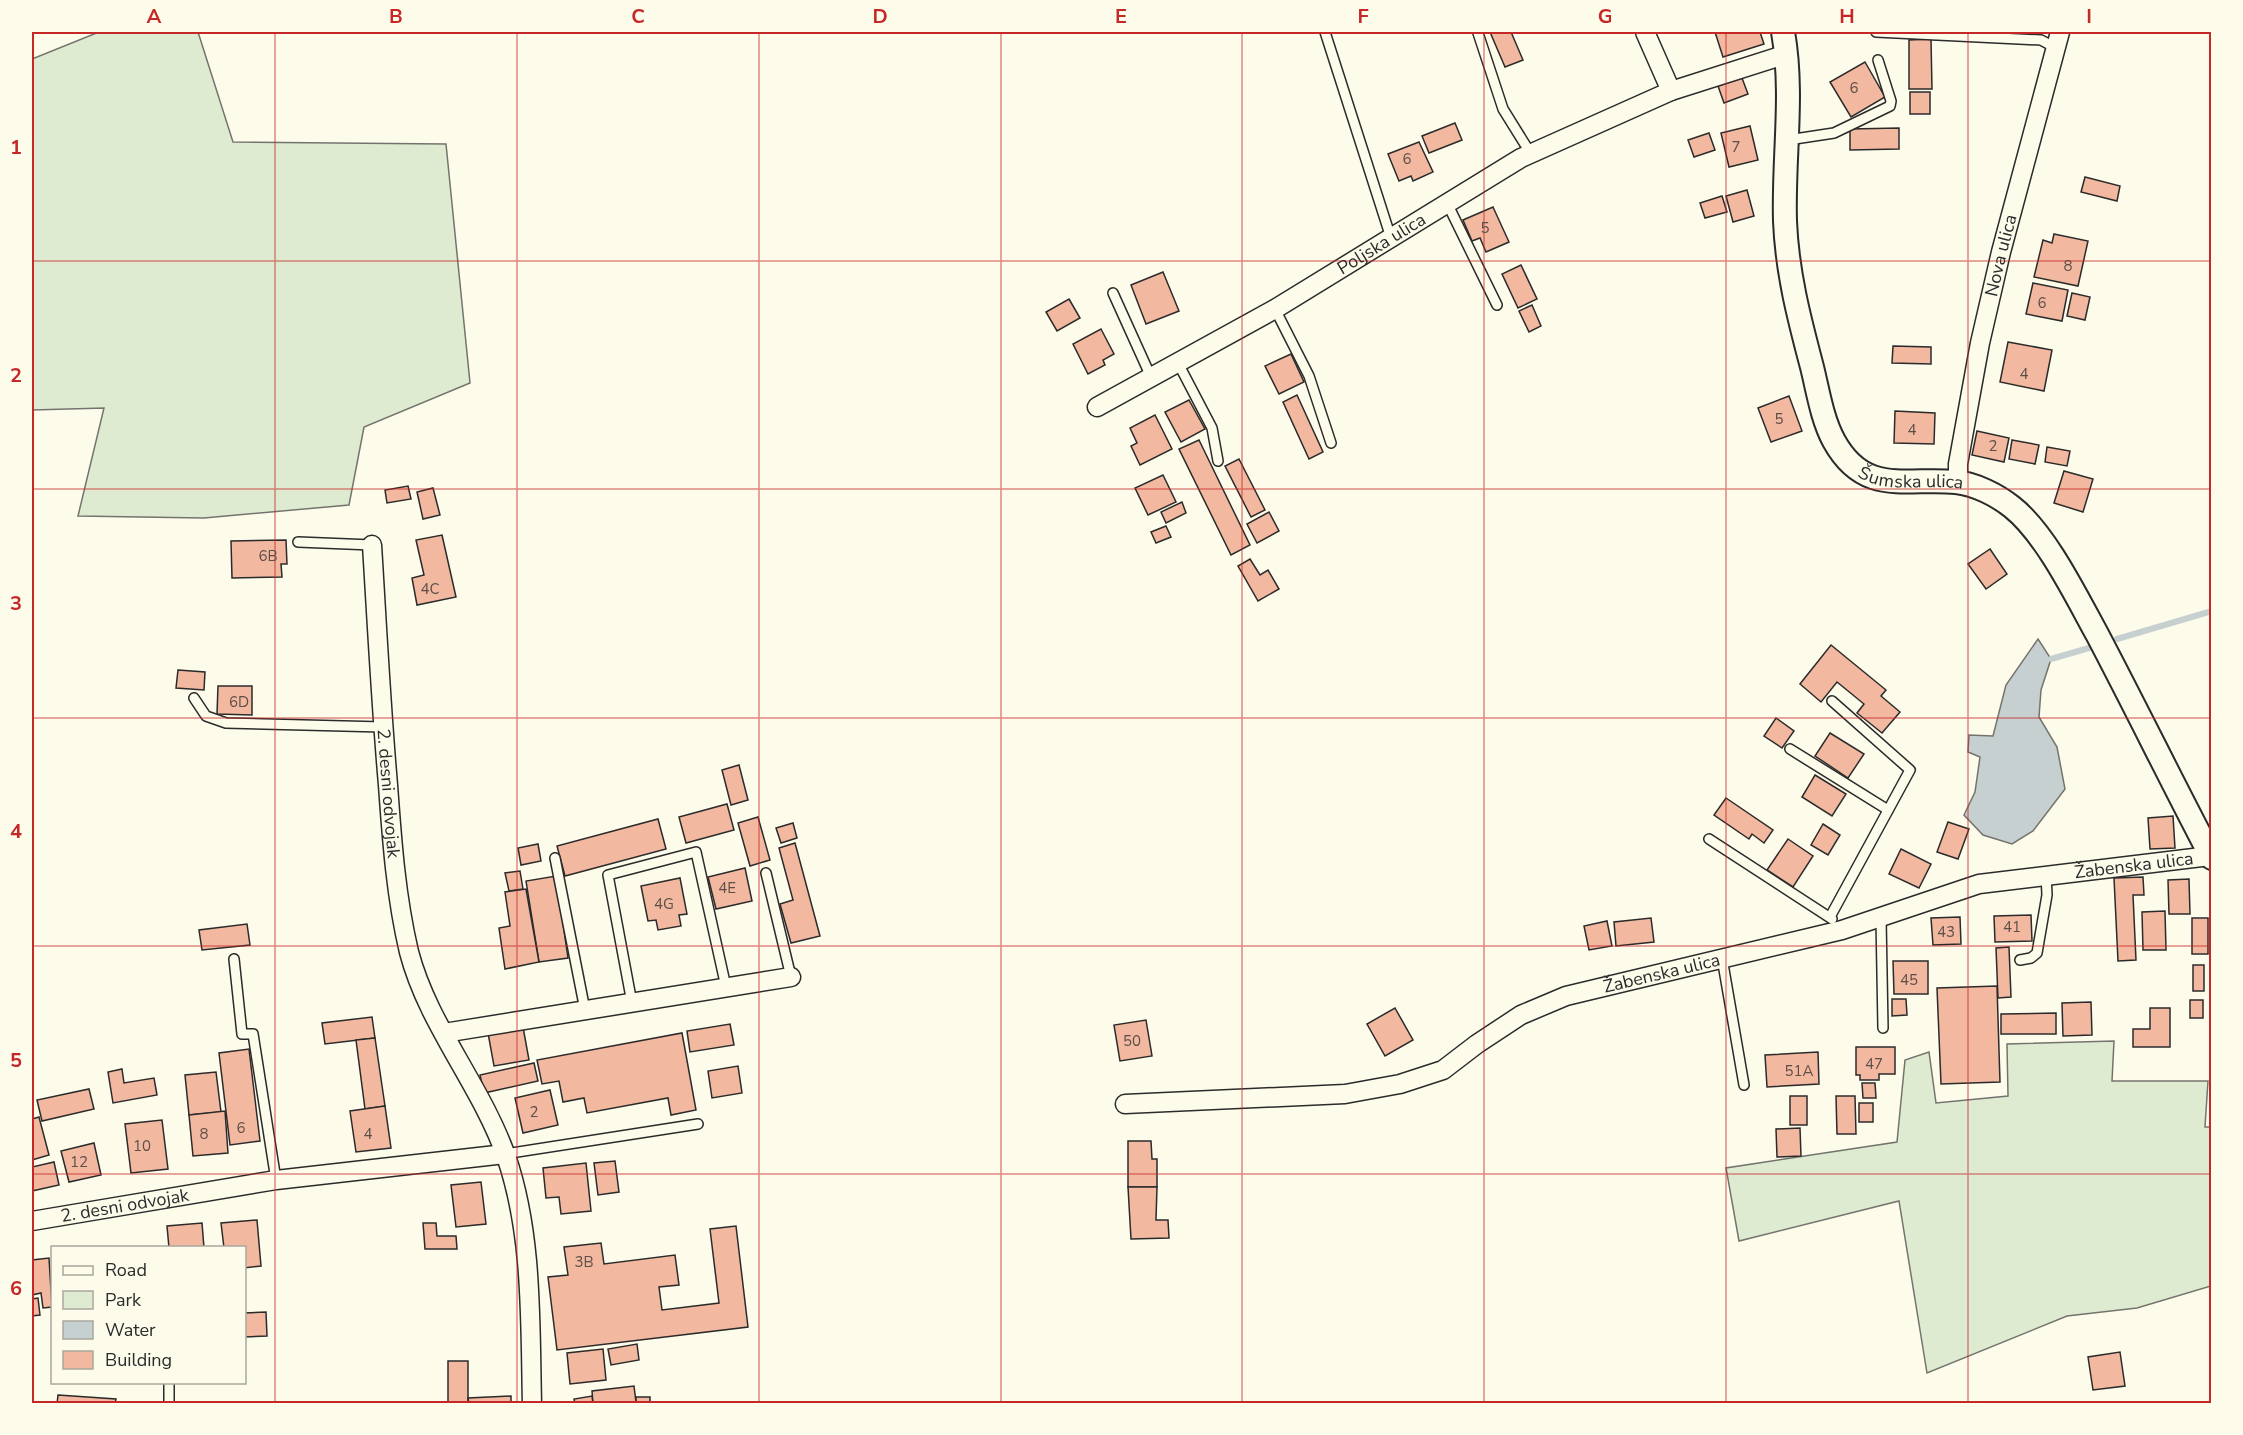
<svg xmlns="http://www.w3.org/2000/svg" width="2243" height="1435" font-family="'Nunito Sans',sans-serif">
<rect width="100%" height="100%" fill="#fdfbea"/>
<g fill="#deebd1" stroke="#74746e" stroke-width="1.5">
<polygon points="99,32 198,32 233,142 446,144 470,383 364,427 349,505 204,518 78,516 104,408 32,410 32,59"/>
<polygon points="2114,1041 2112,1081 2208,1081 2205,1127 2212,1127 2211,1286 2137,1308 2067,1316 1927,1373 1899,1201 1739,1241 1726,1168 1897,1142 1905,1060 1929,1052 1936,1103 2008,1096 2007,1044"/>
</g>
<polygon fill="#c7d0d0" stroke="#74746e" stroke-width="1.5" points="2038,639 2051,659 2041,690 2039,717 2057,747 2065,789 2033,831 2012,844 1983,835 1964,815 1975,792 1980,757 1968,752 1969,735 1993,736 2006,685"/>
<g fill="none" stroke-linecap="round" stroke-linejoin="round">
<g stroke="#c7d0d0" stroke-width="6">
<polyline points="2117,639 2212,611"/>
<polyline points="2051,659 2089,648"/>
</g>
</g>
<g fill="#f2b8a0" stroke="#2b2b2b" stroke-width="1.5">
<polygon points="1490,32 1511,32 1523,60 1505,67"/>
<polygon points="1715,32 1760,32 1764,44 1723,57"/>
<polygon points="1931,39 1932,89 1909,89 1909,40"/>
<polygon points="1865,62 1885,97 1851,117 1830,82"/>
<polygon points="1742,78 1748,94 1724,103 1718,86"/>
<rect x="1910" y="92" width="20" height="22"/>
<polygon points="1455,123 1462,140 1429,153 1422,136"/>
<polygon points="1750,126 1758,160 1729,167 1721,133"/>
<polygon points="1899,128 1899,149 1850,150 1850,129"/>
<polygon points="1709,133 1715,150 1694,157 1688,140"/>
<polygon points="1419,142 1433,172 1413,181 1411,176 1399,181 1388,154"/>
<polygon points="2085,177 2120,186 2117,201 2081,192"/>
<polygon points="1747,190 1754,216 1733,222 1726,196"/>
<polygon points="1722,196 1727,212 1705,218 1700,203"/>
<polygon points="1493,207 1509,242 1486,252 1480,238 1472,241 1463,220"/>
<polygon points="2054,234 2088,241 2078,286 2034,277 2043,240 2052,243"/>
<polygon points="1521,265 1537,299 1518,308 1502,274"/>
<polygon points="1163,272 1179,311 1146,324 1131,285"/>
<polygon points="2033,283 2068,290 2062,321 2026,314"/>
<polygon points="2072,293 2090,297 2085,320 2067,316"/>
<polygon points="1069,299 1080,318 1057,331 1046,312"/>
<polygon points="1532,305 1541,326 1529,332 1519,311"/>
<polygon points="1101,329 1114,354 1103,360 1105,365 1088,374 1073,344"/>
<polygon points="2008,342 2052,350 2044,391 2000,382"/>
<polygon points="1893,346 1931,347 1931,364 1892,363"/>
<polygon points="1291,354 1304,382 1279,394 1265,366"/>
<polygon points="1297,395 1323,452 1309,459 1283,402"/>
<polygon points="1789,396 1802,431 1771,442 1758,408"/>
<polygon points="1189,400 1205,429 1181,442 1165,412"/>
<polygon points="1895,411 1935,413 1934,444 1894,443"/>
<polygon points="1155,415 1172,449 1140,465 1131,446 1137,443 1130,428"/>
<polygon points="1977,431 2009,438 2004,462 1972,455"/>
<polygon points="1199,440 1250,545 1231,555 1179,449"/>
<polygon points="2012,440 2039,445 2035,464 2009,459"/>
<polygon points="2047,447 2070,451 2067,466 2045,462"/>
<polygon points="1239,459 1265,510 1251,517 1225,466"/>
<polygon points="2064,471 2093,479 2083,512 2054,503"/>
<polygon points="1163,475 1176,502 1148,515 1135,488"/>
<polygon points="408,486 411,499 387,503 385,490"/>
<polygon points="433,488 440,515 423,519 417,492"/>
<polygon points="1182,502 1186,513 1166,523 1161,512"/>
<polygon points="1269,512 1279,531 1257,543 1247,524"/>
<polygon points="1166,526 1171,537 1156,543 1151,532"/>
<polygon points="442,535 456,597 417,605 412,578 424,575 416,540"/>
<polygon points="286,540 287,564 281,564 282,577 232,578 231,541"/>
<polygon points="1990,549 2007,574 1986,589 1968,564"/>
<polygon points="1250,559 1260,575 1268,570 1279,589 1258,601 1238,566"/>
<polygon points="1831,645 1886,690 1881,696 1900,712 1882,733 1857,713 1864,704 1837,682 1821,702 1800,684"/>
<polygon points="178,670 205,672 204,690 176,688"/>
<polygon points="218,686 252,686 252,715 217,714"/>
<polygon points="1776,718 1794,731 1782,748 1764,736"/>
<polygon points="1830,733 1864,754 1848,778 1815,756"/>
<polygon points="739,765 748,800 731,805 722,770"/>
<polygon points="1815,775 1846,794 1832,816 1802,797"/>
<polygon points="1726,798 1773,830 1764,843 1752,834 1749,839 1714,815"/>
<polygon points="727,804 734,830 686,843 679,817"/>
<polygon points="2173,816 2175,848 2150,849 2148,818"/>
<polygon points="758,817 770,860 750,866 738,823"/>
<polygon points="658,819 666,849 565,876 557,846"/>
<polygon points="1948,822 1969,829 1958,859 1937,852"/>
<polygon points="793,823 797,838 781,843 776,828"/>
<polygon points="1823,824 1840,835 1828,855 1811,845"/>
<polygon points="1788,839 1813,856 1793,887 1767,870"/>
<polygon points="795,843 820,936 791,943 780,904 793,900 779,848"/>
<polygon points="538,844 541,861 521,865 518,848"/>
<polygon points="1901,849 1931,864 1919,888 1889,874"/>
<polygon points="745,868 752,901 716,909 708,877"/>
<polygon points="520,871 523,889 509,891 505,873"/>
<polygon points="556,876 568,958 539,962 526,881"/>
<polygon points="2143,877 2144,895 2133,895 2136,960 2118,961 2114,878"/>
<polygon points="680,878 687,914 679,915 681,926 658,930 656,920 648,921 641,886"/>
<polygon points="2189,879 2190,914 2169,914 2168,880"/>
<polygon points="526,889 539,962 505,969 499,928 510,926 505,892"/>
<polygon points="2165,911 2166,950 2143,950 2142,912"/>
<polygon points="2031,915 2032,941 1995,942 1994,916"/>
<polygon points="1960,917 1961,944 1933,945 1931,918"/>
<polygon points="1651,918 1654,942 1616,946 1614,922"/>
<rect x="2192" y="918" width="16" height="36"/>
<polygon points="1607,921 1612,946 1589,950 1584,926"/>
<polygon points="247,924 250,945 202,950 199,930"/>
<polygon points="2009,947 2011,997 1998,998 1996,948"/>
<polygon points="1893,961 1928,961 1928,994 1894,994"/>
<rect x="2193" y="965" width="11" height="26"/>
<polygon points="1997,986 2000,1082 1941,1084 1937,988"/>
<polygon points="1892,999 1906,999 1907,1015 1892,1016"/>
<rect x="2190" y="1000" width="13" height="18"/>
<polygon points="2091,1002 2092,1035 2063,1036 2062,1003"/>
<polygon points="1395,1008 1413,1040 1385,1056 1367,1024"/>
<polygon points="2150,1008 2170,1008 2170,1047 2133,1047 2133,1029 2150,1029"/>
<polygon points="2056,1013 2056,1034 2001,1034 2001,1014"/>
<polygon points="372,1017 375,1038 325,1044 322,1023"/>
<polygon points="1146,1020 1152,1056 1120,1061 1114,1025"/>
<polygon points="730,1024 734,1045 690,1052 687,1031"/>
<polygon points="523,1027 529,1060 494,1066 488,1033"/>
<polygon points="682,1033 696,1110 671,1115 668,1098 587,1113 584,1098 563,1102 559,1081 542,1084 537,1060"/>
<polygon points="375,1038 385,1106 365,1109 356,1040"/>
<polygon points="1856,1047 1895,1047 1895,1074 1879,1074 1879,1080 1860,1080 1860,1075 1856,1075"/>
<polygon points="249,1049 260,1141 230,1145 219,1053"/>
<polygon points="1818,1052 1819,1084 1767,1087 1765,1055"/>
<polygon points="534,1063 538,1081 484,1093 480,1075"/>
<polygon points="738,1066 742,1093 712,1098 708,1071"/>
<polygon points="122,1069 124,1083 154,1078 157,1095 113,1103 108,1072"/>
<polygon points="216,1072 221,1112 189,1115 185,1075"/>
<polygon points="1862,1083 1875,1083 1876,1098 1863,1098"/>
<polygon points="89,1089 94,1109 42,1121 37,1100"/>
<polygon points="550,1090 558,1125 523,1133 515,1098"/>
<rect x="1790" y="1096" width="17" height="29"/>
<polygon points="1836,1096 1855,1096 1856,1134 1837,1134"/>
<rect x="1859" y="1103" width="14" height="19"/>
<polygon points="385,1106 391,1148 356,1152 350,1111"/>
<polygon points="225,1111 228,1153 193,1156 189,1115"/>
<polygon points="39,1117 49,1155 32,1160 32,1119"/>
<polygon points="162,1120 168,1169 131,1173 125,1124"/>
<polygon points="1800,1128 1801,1156 1777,1157 1776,1129"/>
<polygon points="1128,1141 1151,1141 1152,1159 1157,1159 1157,1187 1128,1187"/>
<polygon points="94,1143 101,1175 69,1182 61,1151"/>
<polygon points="615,1161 619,1192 598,1195 594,1163"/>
<polygon points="54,1162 59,1185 32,1191 32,1167"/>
<polygon points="586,1163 591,1211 561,1214 559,1197 546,1198 543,1168"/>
<polygon points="481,1182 486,1224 456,1227 451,1185"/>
<polygon points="1128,1187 1157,1187 1156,1220 1168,1220 1169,1238 1131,1239"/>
<polygon points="257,1220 261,1266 244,1268 244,1248 224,1248 221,1223"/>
<polygon points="202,1223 204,1248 169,1248 167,1226"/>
<polygon points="423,1223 436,1223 437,1236 456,1236 457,1249 425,1249"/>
<polygon points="736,1226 748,1327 557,1350 548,1277 568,1275 564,1247 601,1243 604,1264 675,1255 679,1285 659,1287 662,1310 719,1303 710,1229"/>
<polygon points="49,1258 52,1307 43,1308 41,1293 32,1295 32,1260"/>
<polygon points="38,1298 40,1315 32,1316 32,1299"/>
<polygon points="266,1312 267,1336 244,1337 244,1313"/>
<polygon points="637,1344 639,1360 611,1365 608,1349"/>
<polygon points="603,1349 606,1380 570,1384 567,1353"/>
<polygon points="2120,1352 2125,1386 2093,1390 2088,1357"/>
<rect x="448" y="1361" width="20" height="43"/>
<polygon points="634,1386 636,1402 593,1404 592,1391"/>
<polygon points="58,1395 116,1399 115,1404 57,1404"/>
<polygon points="511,1396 511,1404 469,1404 468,1398"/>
<polygon points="592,1396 593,1404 575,1404 574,1399"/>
<rect x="636" y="1397" width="14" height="7"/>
</g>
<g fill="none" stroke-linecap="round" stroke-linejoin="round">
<defs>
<g id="service">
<polyline points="1325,32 1391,238"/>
<polyline points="1876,32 2041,40 2056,48"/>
<polyline points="1478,33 1503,109 1531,154"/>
<polyline points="1788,140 1834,133 1890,106 1891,101 1878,60"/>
<polyline points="1447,203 1497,305"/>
<polyline points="1113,293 1151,377"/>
<polyline points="1275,309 1309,376 1331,443"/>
<polyline points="1178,363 1212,428 1218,461"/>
<polyline points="298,542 372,545"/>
<polyline points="194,698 206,716 226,723 383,727"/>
<polyline points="1790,749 1888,810"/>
<polyline points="1709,839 1832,919"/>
<polyline points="555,858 585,1010"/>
<polyline points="766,873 791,977"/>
<polyline points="1830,917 1910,770 1832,701"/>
<polyline points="1881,918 1883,1028"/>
<polyline points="1722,958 1744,1085"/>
<polyline points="234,959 242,1034 253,1034 276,1180"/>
<polyline points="2020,960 2031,958 2037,953 2047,895 2046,874"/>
<polyline points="632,1003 608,875 696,852 726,987"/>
<polyline points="505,1154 698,1124"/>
<polyline points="169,1382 169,1404"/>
</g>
<g id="minor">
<polyline points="1645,32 1671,91"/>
<path id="s1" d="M1097,407L1275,309L1521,158L1671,91L1787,54"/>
<path id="s2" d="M1958,482V464L1980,343L2001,252L2060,32"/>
<path id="s3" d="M372,545C377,625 381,705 388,785C392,841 396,897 409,952C428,1025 481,1085 506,1156C533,1234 530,1322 532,1404"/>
<polyline points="444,1033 791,977"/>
<path id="s4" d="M1125,1104L1345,1094L1400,1084L1443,1070L1477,1044L1521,1015L1566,996L1842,930L1979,884L2210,856"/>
<path id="s5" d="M32,1221L276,1180L505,1154"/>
</g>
<g id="tertiary">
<path id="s6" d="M1783,32C1794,94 1783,158 1785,221C1787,272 1799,318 1812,367C1818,391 1822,419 1834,441C1865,497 1907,477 1956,482C1975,484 1997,495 2012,507C2046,534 2076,596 2097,634C2136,708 2173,784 2212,858"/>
</g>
</defs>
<use href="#service" stroke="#2b2b2b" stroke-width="12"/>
<use href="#minor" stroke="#2b2b2b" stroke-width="21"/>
<use href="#tertiary" stroke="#2b2b2b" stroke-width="26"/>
<use href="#service" stroke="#fdfbea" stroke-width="9"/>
<use href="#minor" stroke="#fdfbea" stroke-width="18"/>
<use href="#tertiary" stroke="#fdfbea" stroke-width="22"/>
</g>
<path fill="none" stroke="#c62828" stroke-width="1.5" stroke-opacity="0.55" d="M275,32V1404M517,32V1404M759,32V1404M1001,32V1404M1242,32V1404M1484,32V1404M1726,32V1404M1968,32V1404M32,261H2212M32,489H2212M32,718H2212M32,946H2212M32,1174H2212"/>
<g text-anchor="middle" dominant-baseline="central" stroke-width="4.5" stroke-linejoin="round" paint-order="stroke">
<g font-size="15" fill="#5d4e48">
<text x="1854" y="88">6</text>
<text x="1736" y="147">7</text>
<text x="1407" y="159">6</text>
<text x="1485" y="228">5</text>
<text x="2068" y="266">8</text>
<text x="2042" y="303">6</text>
<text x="2024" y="374">4</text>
<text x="1779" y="419">5</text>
<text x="1912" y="430">4</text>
<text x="1993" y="446">2</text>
<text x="268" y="556">6B</text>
<text x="430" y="589">4C</text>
<text x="239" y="702">6D</text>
<text x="727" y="888">4E</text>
<text x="664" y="904">4G</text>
<text x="2012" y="927">41</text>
<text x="1946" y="932">43</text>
<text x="1909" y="980">45</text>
<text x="1132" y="1041">50</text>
<text x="1874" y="1064">47</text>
<text x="1799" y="1071">51A</text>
<text x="534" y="1112">2</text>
<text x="241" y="1128">6</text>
<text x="204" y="1134">8</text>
<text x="368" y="1134">4</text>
<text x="142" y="1146">10</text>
<text x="79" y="1162">12</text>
<text x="584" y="1262">3B</text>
</g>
<g font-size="18" fill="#2b2b2b" stroke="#fdfbea">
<text stroke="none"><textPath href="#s1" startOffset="328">Poljska ulica</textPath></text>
<text stroke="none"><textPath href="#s2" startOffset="231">Nova ulica</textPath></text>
<text stroke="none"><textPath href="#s6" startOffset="508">Šumska ulica</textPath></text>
<text stroke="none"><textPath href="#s3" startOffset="249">2. desni odvojak</textPath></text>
<text stroke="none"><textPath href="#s4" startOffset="1050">Žabenska ulica</textPath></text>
<text stroke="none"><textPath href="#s4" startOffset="564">Žabenska ulica</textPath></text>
<text stroke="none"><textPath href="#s5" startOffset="94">2. desni odvojak</textPath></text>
</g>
</g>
<rect width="2243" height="1435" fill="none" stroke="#fdfbea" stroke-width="66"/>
<rect x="51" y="1246" width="195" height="138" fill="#fdfbea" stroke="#a9a89e" stroke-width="1.5"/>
<rect x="63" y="1266" width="30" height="9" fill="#fdfbea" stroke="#a9a89e" stroke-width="1.5"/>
<text x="105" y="1276" font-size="18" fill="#2b2b2b">Road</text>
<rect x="63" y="1291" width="30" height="18" fill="#deebd1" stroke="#a9a89e" stroke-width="1.5"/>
<text x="105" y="1306" font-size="18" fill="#2b2b2b">Park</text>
<rect x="63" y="1321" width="30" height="18" fill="#c7d0d0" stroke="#a9a89e" stroke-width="1.5"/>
<text x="105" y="1336" font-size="18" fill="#2b2b2b">Water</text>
<rect x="63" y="1351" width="30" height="18" fill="#f2b8a0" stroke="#a9a89e" stroke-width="1.5"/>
<text x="105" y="1366" font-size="18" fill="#2b2b2b">Building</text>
<rect x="33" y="33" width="2177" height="1369" fill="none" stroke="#c62828" stroke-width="2"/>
<g font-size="20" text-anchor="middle" font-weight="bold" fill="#c62828">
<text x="154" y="23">A</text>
<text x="396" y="23">B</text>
<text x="638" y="23">C</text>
<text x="880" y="23">D</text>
<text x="1121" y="23">E</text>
<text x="1363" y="23">F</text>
<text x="1605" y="23">G</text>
<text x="1847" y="23">H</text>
<text x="2089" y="23">I</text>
<text x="16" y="154">1</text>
<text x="16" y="382">2</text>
<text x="16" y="610">3</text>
<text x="16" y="838">4</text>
<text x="16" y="1067">5</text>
<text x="16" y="1295">6</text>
</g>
</svg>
